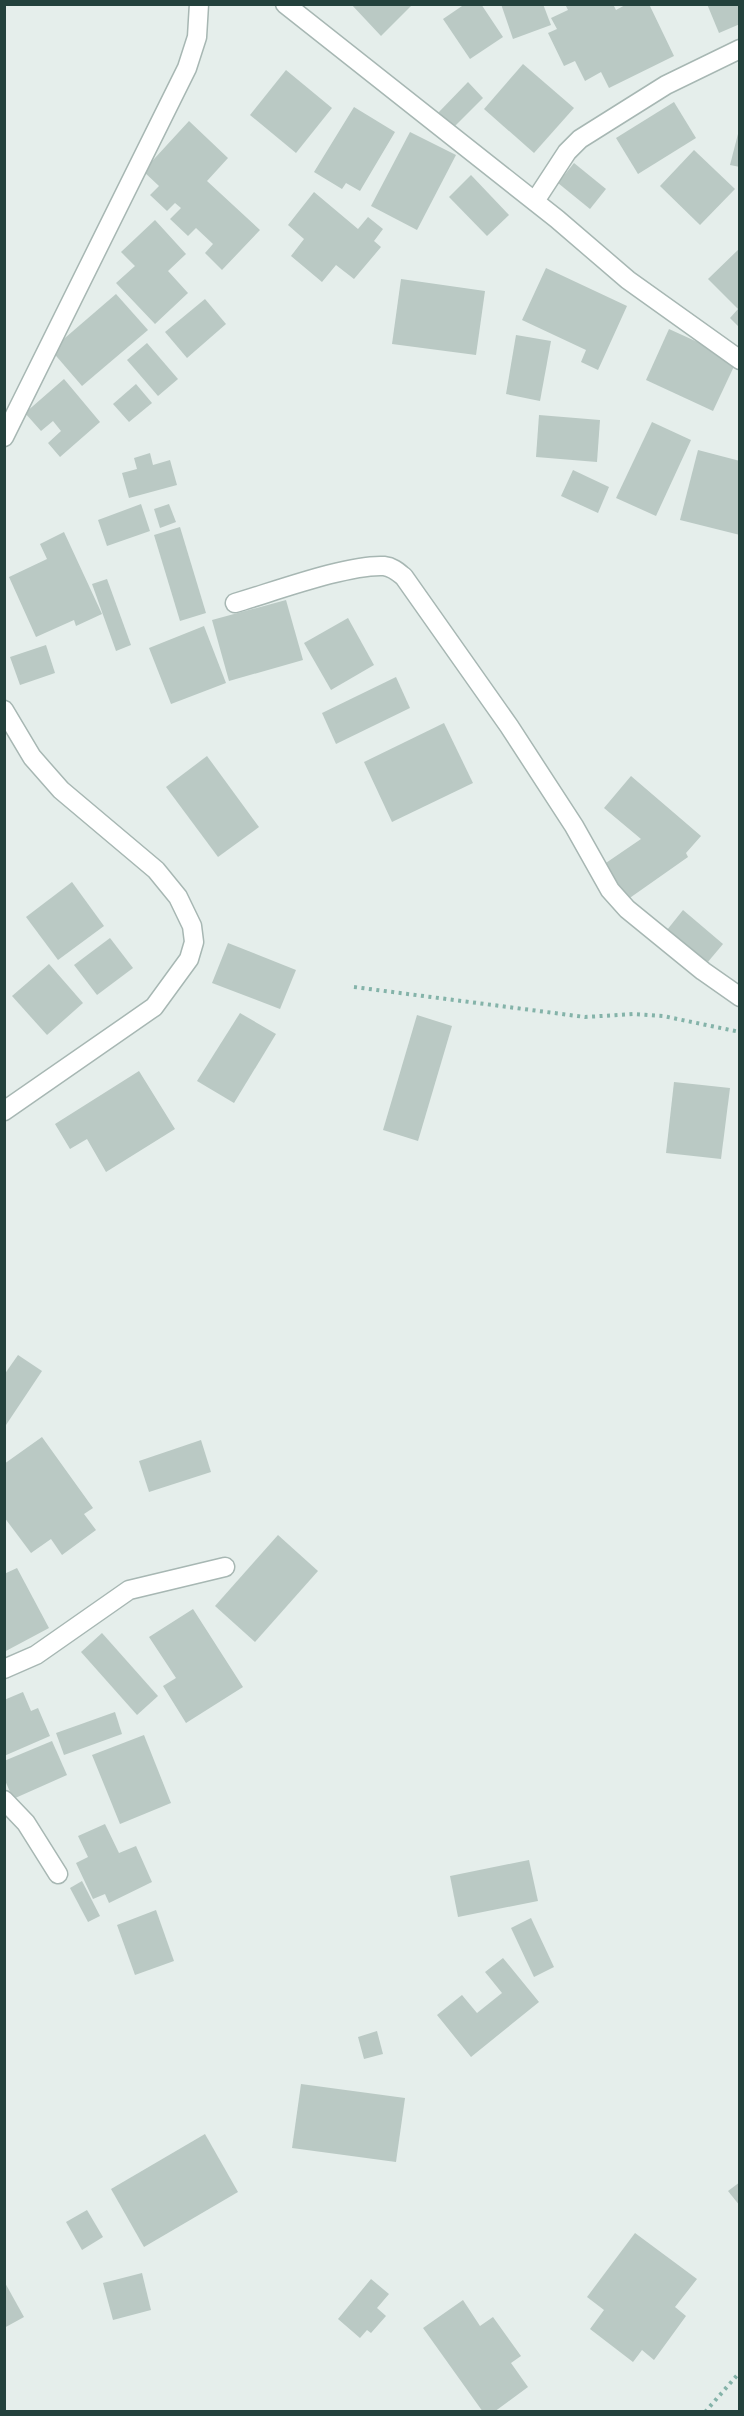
<svg xmlns="http://www.w3.org/2000/svg" width="744" height="2416" font-family="Quicksand,sans-serif">
<rect width="100%" height="100%" fill="#e5eeeb"/>
<g fill="#bac9c4">
<polygon points="351,4 413,4 381,36"/>
<polygon points="465,4 481,4 503,37 470,59 443,19"/>
<polygon points="501,4 543,4 551,25 513,39"/>
<polygon points="565,4 613,4 616,10 627,4 649,4 674,56 609,88 601,72 585,81 575,61 564,66 548,33 557,29 551,18 568,10"/>
<polygon points="707,4 740,4 740,24 719,33"/>
<polygon points="523,64 574,108 534,153 484,109"/>
<polygon points="286,70 332,108 296,153 250,115"/>
<polygon points="468,82 483,98 453,128 438,113"/>
<polygon points="674,102 696,138 638,174 616,138"/>
<polygon points="354,107 395,132 360,191 346,183 342,189 314,172"/>
<polygon points="189,121 228,158 207,181 260,230 222,270 205,253 213,244 196,228 188,236 170,219 181,208 175,203 167,211 150,195 159,186 143,171"/>
<polygon points="739,130 740,130 740,167 730,165"/>
<polygon points="410,132 456,155 417,230 371,206"/>
<polygon points="694,150 735,189 700,225 660,186"/>
<polygon points="574,163 606,189 590,209 558,183"/>
<polygon points="471,175 509,215 487,236 449,197"/>
<polygon points="314,192 358,229 368,217 383,229 374,241 381,247 354,279 336,265 322,282 291,256 304,239 288,225"/>
<polygon points="155,220 186,254 168,271 188,293 155,324 116,283 135,266 121,252"/>
<polygon points="740,248 740,328 730,318 738,309 708,279"/>
<polygon points="546,268 627,306 598,370 581,362 586,350 522,320"/>
<polygon points="401,279 485,291 476,355 392,344"/>
<polygon points="116,294 148,330 82,386 51,350"/>
<polygon points="205,299 226,324 187,358 165,332"/>
<polygon points="669,329 737,360 713,411 646,380"/>
<polygon points="516,335 551,341 540,401 506,394"/>
<polygon points="147,343 178,379 158,396 127,360"/>
<polygon points="64,379 100,422 60,457 48,443 61,431 53,421 41,431 25,413"/>
<polygon points="136,384 152,403 129,422 113,404"/>
<polygon points="539,415 600,420 597,462 536,457"/>
<polygon points="652,422 691,440 656,516 616,498"/>
<polygon points="698,450 740,461 740,535 680,520"/>
<polygon points="150,453 153,465 170,460 177,485 129,498 122,473 137,469 134,458"/>
<polygon points="573,470 609,487 598,513 561,496"/>
<polygon points="141,504 150,531 107,546 98,520"/>
<polygon points="169,504 176,522 160,528 154,509"/>
<polygon points="180,527 206,613 180,621 154,535"/>
<polygon points="64,532 102,614 76,626 74,620 36,637 9,577 47,559 40,544"/>
<polygon points="107,579 131,645 116,651 92,584"/>
<polygon points="286,600 303,660 229,681 212,620"/>
<polygon points="348,618 374,665 331,690 304,643"/>
<polygon points="204,626 226,683 171,704 149,648"/>
<polygon points="46,645 55,673 20,685 10,657"/>
<polygon points="396,677 410,708 336,744 322,713"/>
<polygon points="444,723 473,783 392,822 364,762"/>
<polygon points="207,756 259,827 218,857 166,787"/>
<polygon points="631,776 701,836 686,853 688,857 624,902 600,867 641,839 604,808"/>
<polygon points="72,882 104,926 58,960 26,917"/>
<polygon points="683,910 723,944 707,963 667,930"/>
<polygon points="110,938 133,968 97,995 74,965"/>
<polygon points="228,943 296,970 280,1009 212,983"/>
<polygon points="49,964 83,1003 47,1035 12,996"/>
<polygon points="240,1013 276,1034 234,1103 197,1081"/>
<polygon points="417,1015 452,1026 418,1141 383,1130"/>
<polygon points="139,1071 175,1129 106,1172 87,1139 70,1149 55,1124"/>
<polygon points="674,1082 730,1088 721,1159 666,1153"/>
<polygon points="18,1355 42,1371 4,1428 4,1375"/>
<polygon points="42,1437 93,1508 84,1514 96,1530 62,1555 51,1539 31,1553 4,1517 4,1464"/>
<polygon points="201,1440 211,1472 149,1492 139,1461"/>
<polygon points="278,1535 318,1571 255,1642 215,1606"/>
<polygon points="17,1568 49,1628 4,1652 4,1574"/>
<polygon points="193,1609 243,1687 186,1723 163,1686 176,1678 149,1637"/>
<polygon points="102,1633 158,1696 137,1715 81,1652"/>
<polygon points="23,1692 31,1711 38,1708 50,1736 4,1756 4,1700"/>
<polygon points="115,1712 122,1734 64,1755 56,1733"/>
<polygon points="144,1735 171,1803 120,1824 92,1755"/>
<polygon points="52,1741 67,1775 13,1799 4,1778 4,1761"/>
<polygon points="105,1824 119,1853 136,1846 152,1882 109,1903 105,1894 93,1899 76,1863 88,1857 78,1836"/>
<polygon points="529,1860 538,1901 458,1917 450,1876"/>
<polygon points="82,1881 100,1916 88,1922 70,1888"/>
<polygon points="156,1910 174,1961 135,1975 117,1925"/>
<polygon points="531,1918 554,1967 534,1977 511,1928"/>
<polygon points="503,1958 539,2002 471,2057 437,2015 462,1995 477,2013 502,1993 485,1972"/>
<polygon points="377,2031 383,2054 364,2059 358,2037"/>
<polygon points="301,2084 405,2098 396,2162 292,2148"/>
<polygon points="205,2134 238,2192 144,2247 111,2189"/>
<polygon points="740,2182 740,2206 728,2191"/>
<polygon points="87,2210 103,2237 82,2250 66,2222"/>
<polygon points="635,2233 697,2279 675,2307 686,2316 654,2360 642,2350 633,2362 590,2329 604,2310 587,2297"/>
<polygon points="142,2273 151,2310 113,2320 103,2283"/>
<polygon points="371,2279 389,2294 377,2308 386,2316 371,2333 367,2330 360,2338 338,2319"/>
<polygon points="4,2281 24,2317 4,2328"/>
<polygon points="463,2300 480,2326 493,2317 521,2356 511,2363 528,2387 494,2412 483,2412 423,2328"/>
</g>
<g fill="none" stroke-linecap="round" stroke-linejoin="round">
<defs>
<g id="street">
<polyline points="285,4 557,219 628,280 740,360"/>
<polyline points="535,201 567,152 580,139 666,85 740,49"/>
<polyline points="4,437 187,68 197,37 199,4"/>
<path d="M235,603C273,592 348,564 384,566C393,567 398,572 404,577L509,726L574,826L610,890L627,909L703,971L740,997"/>
<polyline points="4,710 32,757 61,790 156,870 178,897 192,926 194,942 189,959 154,1007 4,1111"/>
<polyline points="4,1669 36,1655 129,1590 225,1567"/>
<polyline points="4,1800 26,1823 58,1874"/>
</g>
</defs>
<use href="#street" stroke="#a7b7b3" stroke-width="21"/>
<g stroke="#84b3a9" stroke-width="4" stroke-dasharray="3 4.5" stroke-linecap="butt">
<polyline points="354,987 585,1017 634,1014 663,1016 740,1032"/>
<polyline points="705,2412 740,2372"/>
</g>
<use href="#street" stroke="#fff" stroke-width="18"/>
</g>
<rect width="744" height="2416" fill="none" stroke="#23413c" stroke-width="12"/>
</svg>
